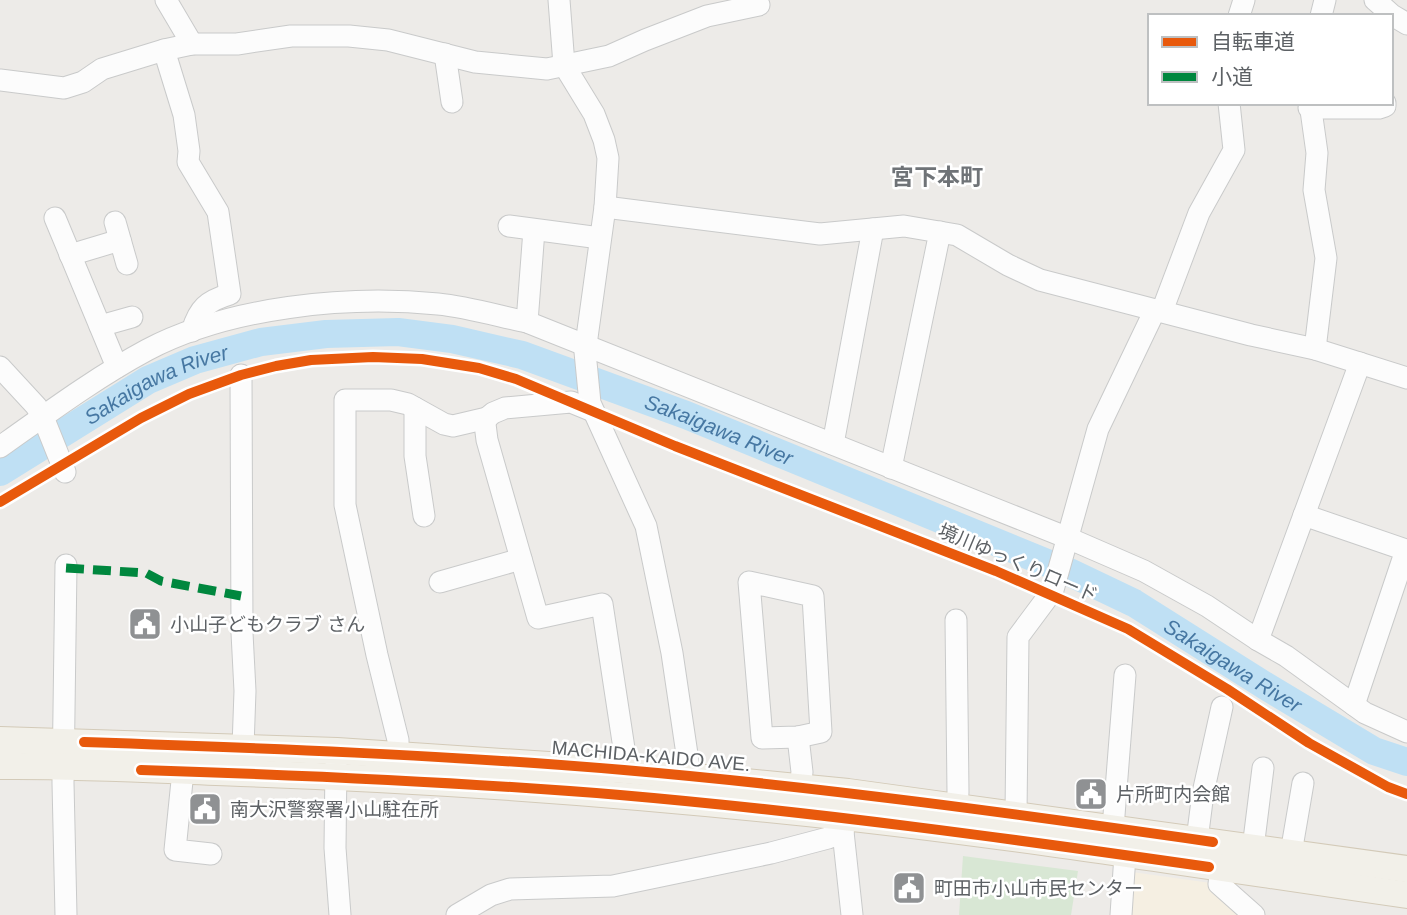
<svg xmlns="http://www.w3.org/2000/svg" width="1407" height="915" font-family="Helvetica,'Noto Sans JP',sans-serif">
<rect width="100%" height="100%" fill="#edebe8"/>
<polygon fill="#f5efe2" points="1132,872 1211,883 1246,915 1129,915"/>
<polygon fill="#d8e7d4" points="963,856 1078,871 1071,915 959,915"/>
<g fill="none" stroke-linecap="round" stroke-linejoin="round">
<path stroke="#bfe0f4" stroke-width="28" id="s1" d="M0,472L148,380L195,360L261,342L326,334L398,332L452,339L522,355L686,415L1069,572L1134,603L1264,685L1374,751L1407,762"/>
<defs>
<g id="minor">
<polyline points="166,0 192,44"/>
<polyline points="559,0 564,65 594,114 604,140 608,158 605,207 585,352 590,403 646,526 672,653 688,761 688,776"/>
<polyline points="1375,0 1392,15 1407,24"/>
<polyline points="1239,16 1244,0"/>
<polyline points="1321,16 1325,0"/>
<path d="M164,50L184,115L189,151L188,162L218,212L230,294C207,301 199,308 192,331"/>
<polyline points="445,54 452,102"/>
<polyline points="0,80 64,88 83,82 102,69 164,50 192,44 237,44 291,36 349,36 388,40 475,62 547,69 609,56 645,40 707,16 759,5"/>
<polyline points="1310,103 1317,153 1314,190 1326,258 1315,349"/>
<polyline points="1309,108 1379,108 1385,106 1385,103"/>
<polyline points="605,207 820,234 904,226 957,235 1008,265 1040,280 1251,335 1315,349 1407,378"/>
<polyline points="55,218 117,367"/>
<polyline points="115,222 127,264"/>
<polyline points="509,226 600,238"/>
<polyline points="70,255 120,240"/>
<polyline points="1162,311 1199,213 1234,150 1229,103"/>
<polyline points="527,322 534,230"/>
<polyline points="100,326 132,317"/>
<polyline points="0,367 36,406 43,417 65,472"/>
<polyline points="241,375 242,633 245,691 243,747"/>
<polyline points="415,408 415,456 424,516"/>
<polyline points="593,411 571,402 505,408 493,413 487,418 485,424 487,440 538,618 602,604 625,755 624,770"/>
<polyline points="833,444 873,229"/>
<path d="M0,447C48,413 95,378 147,350C229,307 346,295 438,304C468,307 498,316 527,322L1068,538L1144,571L1207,606L1258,640L1286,656L1365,713L1407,732"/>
<polyline points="891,468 940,232"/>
<polyline points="1304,515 1406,550 1354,705"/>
<polyline points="440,582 521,559"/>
<polygon points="749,582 813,596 821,732 798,737 762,738"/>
<polyline points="1258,640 1360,363"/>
<polyline points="798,737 802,772 800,787"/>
<polyline points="398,754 398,740 377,655 345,505 345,400 391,400 408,404 444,424 453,426 487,418"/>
<polyline points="336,763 335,848 340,915"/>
<polyline points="183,771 175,850 211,854"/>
<polyline points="1016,814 1018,637 1053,590 1098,429 1155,310"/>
<polyline points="845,820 843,832 852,915"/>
<polyline points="956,822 958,792 956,620"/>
<polyline points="1113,828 1125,675"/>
<polyline points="1197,840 1203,793 1222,707"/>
<polyline points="1253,848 1263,768"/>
<polyline points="1223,852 1219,884 1254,915"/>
<polyline points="1291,853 1303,783"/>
<polyline points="66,915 63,783 66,565"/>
<polyline points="457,915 491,895 510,889 613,886 771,853 828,838 843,832"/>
<polyline points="1121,915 1125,855"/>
</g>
<g id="major">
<polyline points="0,740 337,751 624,770 848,792 1407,869"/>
<path d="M0,766C80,765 161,770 241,773C443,780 643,795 844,817C1032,838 1219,868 1407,895"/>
</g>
</defs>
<use href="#minor" stroke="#c9caca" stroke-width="23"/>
<use href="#major" stroke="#d3cab8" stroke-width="28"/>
<use href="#minor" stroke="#fcfcfc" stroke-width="21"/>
<use href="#major" stroke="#f2f0e9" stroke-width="26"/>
<polyline stroke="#00873e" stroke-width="9" stroke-dasharray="18 9" stroke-linecap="butt" points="66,568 146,573 161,581 241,596"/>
<defs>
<g id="cycleway">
<polyline points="0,502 141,418 189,394 241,375 276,366 311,360 373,357 422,359 479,368 516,379 675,446 996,571 1128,629 1227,689 1309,743 1388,787 1407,794"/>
<path d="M84,742C264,748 445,755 624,770C822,787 1017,814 1213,842"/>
<path d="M141,770C301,775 461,782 620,795C817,812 1013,839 1209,867"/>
</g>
</defs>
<use href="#cycleway" stroke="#fff" stroke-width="15"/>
<use href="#cycleway" stroke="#e8590c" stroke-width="10"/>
</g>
<defs>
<symbol id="civic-square" viewBox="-11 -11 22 22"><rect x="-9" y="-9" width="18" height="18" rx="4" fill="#8f9193" stroke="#fff"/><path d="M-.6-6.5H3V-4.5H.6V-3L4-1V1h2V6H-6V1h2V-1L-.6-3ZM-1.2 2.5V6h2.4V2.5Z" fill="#fff"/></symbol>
</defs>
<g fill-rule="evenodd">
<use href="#civic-square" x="126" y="605" width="38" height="38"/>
<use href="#civic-square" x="1072" y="775" width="38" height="38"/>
<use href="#civic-square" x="186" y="790" width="38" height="38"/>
<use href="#civic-square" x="890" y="869" width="38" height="38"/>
</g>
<g text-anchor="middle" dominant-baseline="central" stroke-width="5" stroke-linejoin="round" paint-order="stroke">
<g font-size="19" fill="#5d6165" stroke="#fff">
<text transform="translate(1018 563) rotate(23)">境川ゆっくりロード</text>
<text transform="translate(651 756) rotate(5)">MACHIDA-KAIDO AVE.</text>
</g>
<g font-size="19" fill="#5d6165" stroke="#fff" text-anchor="start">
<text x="170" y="624">小山子どもクラブ さん</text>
<text x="1116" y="794">片所町内会館</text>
<text x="230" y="809">南大沢警察署小山駐在所</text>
<text x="934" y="888">町田市小山市民センター</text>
</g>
<g font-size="21" font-style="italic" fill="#4677a2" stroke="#fff">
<text stroke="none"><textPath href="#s1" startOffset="180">Sakaigawa River</textPath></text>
<text stroke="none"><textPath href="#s1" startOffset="768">Sakaigawa River</textPath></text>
<text stroke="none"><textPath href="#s1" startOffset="1335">Sakaigawa River</textPath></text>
</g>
<g font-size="23" font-weight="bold" fill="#6f7377" stroke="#fff">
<text x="937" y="177">宮下本町</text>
</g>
</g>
<rect x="1148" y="14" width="245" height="91" fill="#ffffff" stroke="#bec0c1" stroke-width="2"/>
<rect x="1162" y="37" width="35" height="10" fill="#e8590c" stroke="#bec0c1" stroke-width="2"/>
<text x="1211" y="49" font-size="21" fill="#5d6165">自転車道</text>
<rect x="1162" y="72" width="35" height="10" fill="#00873e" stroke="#bec0c1" stroke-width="2"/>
<text x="1211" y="84" font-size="21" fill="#5d6165">小道</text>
</svg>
